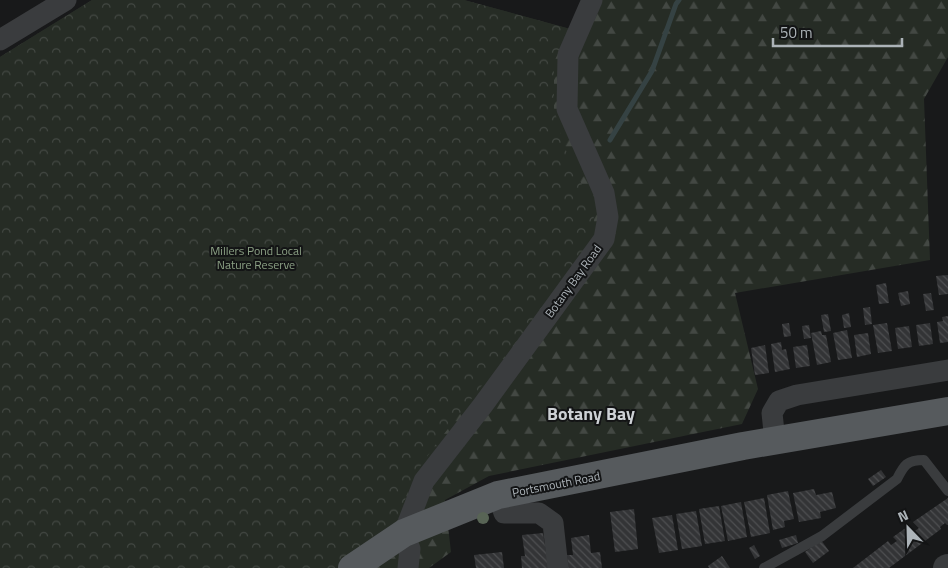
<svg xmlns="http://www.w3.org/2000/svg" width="948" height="568" font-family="'Titillium Web',sans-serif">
<defs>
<pattern id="forest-firs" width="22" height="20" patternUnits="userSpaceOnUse" patternTransform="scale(1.25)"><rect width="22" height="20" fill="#262c25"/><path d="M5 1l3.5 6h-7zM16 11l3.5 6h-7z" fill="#434843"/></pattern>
<pattern id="park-crowns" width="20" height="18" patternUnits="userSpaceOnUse" patternTransform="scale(1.25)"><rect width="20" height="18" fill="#262c25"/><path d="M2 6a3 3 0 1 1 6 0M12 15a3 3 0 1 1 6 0" fill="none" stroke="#434843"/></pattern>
<pattern id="building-back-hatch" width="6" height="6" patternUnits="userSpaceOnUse" patternTransform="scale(1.25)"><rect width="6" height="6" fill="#333436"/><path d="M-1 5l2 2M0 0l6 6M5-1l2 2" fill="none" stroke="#4e4f51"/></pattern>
</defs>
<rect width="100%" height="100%" fill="#18191a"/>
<polygon fill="url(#forest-firs)" points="92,0 464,0 585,33 600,0 948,0 948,57 924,99 930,260 735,293 758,389 742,424 489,476 445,500 451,552 429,568 243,568 0,57"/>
<polygon fill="url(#park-crowns)" points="92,0 464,0 570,29 554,62 554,108 564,146 593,209 595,233 572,270 433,448 412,478 396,529 336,568 0,568 0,57"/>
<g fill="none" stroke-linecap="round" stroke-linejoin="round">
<polyline stroke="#354243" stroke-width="5" points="610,140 652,71 676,4 679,0"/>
</g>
<g fill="url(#building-back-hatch)">
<polygon points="948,275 948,294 939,295 936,276"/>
<polygon points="886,283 889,303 879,304 876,285"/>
<polygon points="908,291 910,304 901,306 898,293"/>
<polygon points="931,293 934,310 926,311 923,294"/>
<polygon points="870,307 872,324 865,325 863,308"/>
<polygon points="849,313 851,327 844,328 842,315"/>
<polygon points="828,314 831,331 824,332 821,315"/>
<polygon points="948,316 948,342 940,343 937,322 943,321 942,317"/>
<polygon points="789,323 791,336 784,337 782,324"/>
<polygon points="887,323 892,351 878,353 873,325"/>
<polygon points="930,323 933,344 919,346 916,325"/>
<polygon points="809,325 811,338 804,339 802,326"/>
<polygon points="909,326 912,347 898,349 895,328"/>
<polygon points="847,330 852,358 838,360 833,333"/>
<polygon points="821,331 822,335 826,335 831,362 817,365 811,333"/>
<polygon points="868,333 871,354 857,357 854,335"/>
<polygon points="781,342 782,350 786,349 790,369 775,372 771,344"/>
<polygon points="765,345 769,373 755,375 751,348"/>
<polygon points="807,345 810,366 796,368 793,347"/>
<polygon points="881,470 886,477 873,486 868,479"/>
<polygon points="814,489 816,495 832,492 836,508 820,512 821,518 799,522 793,493"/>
<polygon points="788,491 794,519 784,521 785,527 773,530 767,495"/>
<polygon points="764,498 770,533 751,537 744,502"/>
<polygon points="948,498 948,525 947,525 945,523 940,527 941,529 889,568 853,568 888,541 891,545 897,541 893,537 907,527 912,533 919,528 913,522"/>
<polygon points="741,502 747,537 728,541 721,506"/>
<polygon points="719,506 725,541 705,544 699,509"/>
<polygon points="634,509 638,549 615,552 610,512"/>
<polygon points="696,511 702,546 682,549 676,514"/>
<polygon points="672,515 678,550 659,553 652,518"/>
<polygon points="543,533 546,552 551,568 522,568 521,556 525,556 522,535"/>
<polygon points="589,535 591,553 600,552 602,568 568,568 567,555 573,555 571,538"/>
<polygon points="796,535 798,543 782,548 779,540"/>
<polygon points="821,540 829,551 813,563 805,552"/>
<polygon points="754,545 760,556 755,559 749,548"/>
<polygon points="502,552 504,568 476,568 474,555"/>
<polygon points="722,556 730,568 709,568 708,566"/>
</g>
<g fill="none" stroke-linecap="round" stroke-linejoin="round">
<path stroke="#3a3c3e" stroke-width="10" d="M764,568L822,536L897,479C904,465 907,460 924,460L948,491"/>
<g stroke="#3a3c3e" stroke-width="21">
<polyline points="0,40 66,0"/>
<polyline points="775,441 772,413 779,401 797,395 948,370"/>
<polyline points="498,495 504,513 539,513 553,523 558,568"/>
<polyline points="408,568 410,549 404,533 424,481 483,405 604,239 608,217 604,193 567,109 568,55 592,0"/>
</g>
<polyline stroke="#3a3c3e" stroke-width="26" points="946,568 948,567"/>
<polyline stroke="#565a5d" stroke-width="28" points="352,568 404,533 498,495 743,446 948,411"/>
</g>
<circle fill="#586455" cx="483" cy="518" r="6"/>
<g text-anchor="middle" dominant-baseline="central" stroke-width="4" stroke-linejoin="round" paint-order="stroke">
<g font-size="12" fill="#8ca185" stroke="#131415">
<text x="256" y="250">Millers Pond Local<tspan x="256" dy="14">Nature Reserve</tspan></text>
</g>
<g font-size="12" fill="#acb3b8" stroke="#131415">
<text transform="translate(573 281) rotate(-54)">Botany Bay Road</text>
<text transform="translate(556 484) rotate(-11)">Portsmouth Road</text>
</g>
<g font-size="18" font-weight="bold" fill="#cdd1d5" stroke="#131415">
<text x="591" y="413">Botany Bay</text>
</g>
</g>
<g transform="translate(908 528) rotate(337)" stroke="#131415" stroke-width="4" paint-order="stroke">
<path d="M0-4L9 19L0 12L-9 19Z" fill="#acb3b8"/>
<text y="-8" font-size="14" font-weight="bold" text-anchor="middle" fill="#acb3b8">N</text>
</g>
<path d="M773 38v8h129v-8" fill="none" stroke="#acb3b8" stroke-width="2.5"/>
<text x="780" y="38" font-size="15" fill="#acb3b8" stroke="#131415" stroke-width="4" paint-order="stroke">50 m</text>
</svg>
